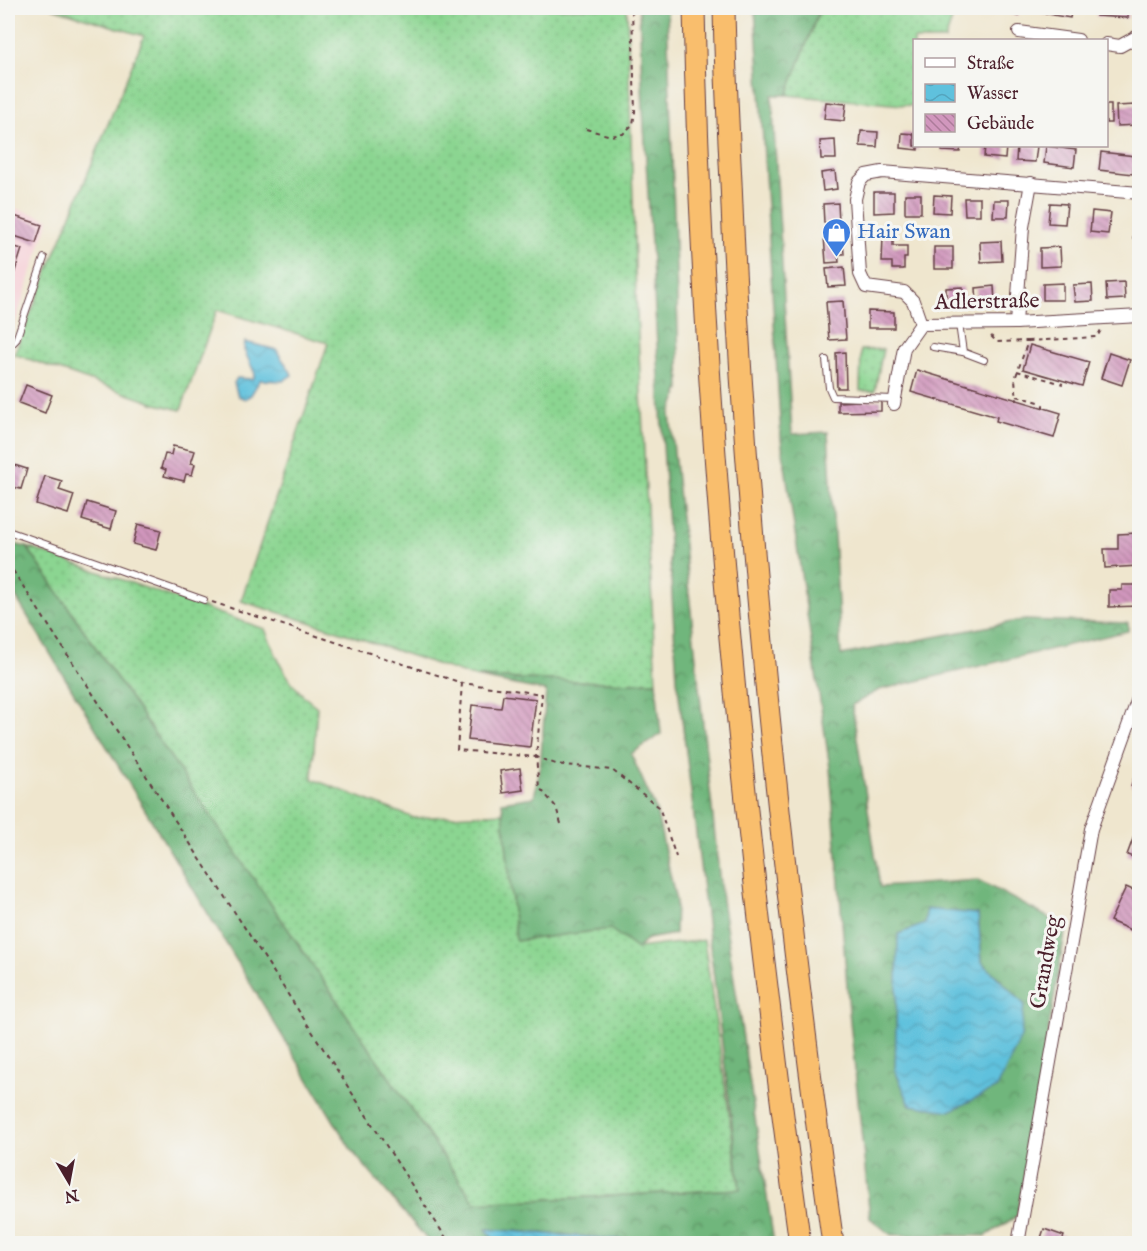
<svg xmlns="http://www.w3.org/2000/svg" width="1147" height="1251" font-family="'IM FELL English',serif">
<defs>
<pattern id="grass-dots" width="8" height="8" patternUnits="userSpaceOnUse" patternTransform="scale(1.5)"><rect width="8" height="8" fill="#8bd591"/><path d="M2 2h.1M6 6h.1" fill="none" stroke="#79b67d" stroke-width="1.8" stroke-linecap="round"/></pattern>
<pattern id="forest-crowns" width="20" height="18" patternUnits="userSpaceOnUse" patternTransform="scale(1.5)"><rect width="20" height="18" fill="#70b67b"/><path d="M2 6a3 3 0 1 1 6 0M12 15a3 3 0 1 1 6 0" fill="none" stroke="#5e9365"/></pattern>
<pattern id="water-waves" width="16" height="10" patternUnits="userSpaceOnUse" patternTransform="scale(1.5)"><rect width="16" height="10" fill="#5fc1dd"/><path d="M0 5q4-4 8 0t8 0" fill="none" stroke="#54a5be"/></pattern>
<pattern id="building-back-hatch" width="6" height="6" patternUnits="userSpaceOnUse" patternTransform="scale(1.5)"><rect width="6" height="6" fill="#d197bd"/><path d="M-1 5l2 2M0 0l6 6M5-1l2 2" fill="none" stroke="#ac7b9a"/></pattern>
</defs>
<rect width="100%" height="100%" fill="#f6f6f2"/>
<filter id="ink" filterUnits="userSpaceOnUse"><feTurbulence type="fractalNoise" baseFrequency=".0167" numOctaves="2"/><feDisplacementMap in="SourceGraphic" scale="12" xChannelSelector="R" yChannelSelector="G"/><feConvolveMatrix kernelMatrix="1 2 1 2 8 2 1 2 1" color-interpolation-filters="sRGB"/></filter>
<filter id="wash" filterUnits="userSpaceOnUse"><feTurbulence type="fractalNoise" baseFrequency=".008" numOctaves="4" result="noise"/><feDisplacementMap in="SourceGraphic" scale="24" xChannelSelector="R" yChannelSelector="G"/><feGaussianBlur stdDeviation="1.35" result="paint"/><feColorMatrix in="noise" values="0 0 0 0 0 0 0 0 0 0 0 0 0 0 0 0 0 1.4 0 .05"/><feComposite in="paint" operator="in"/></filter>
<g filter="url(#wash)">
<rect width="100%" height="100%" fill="#efe6ce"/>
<polygon fill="#f6cfd7" points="8,206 49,219 10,338 8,338"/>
<g fill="url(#grass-dots)" stroke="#6a7a5e" stroke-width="1.5">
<polygon points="52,8 627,8 636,296 656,682 628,683 474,677 332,629 241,601 328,343 217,310 181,410 156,404 14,354 144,36"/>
<polygon points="820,8 956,8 945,40 914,40 914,106 787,95"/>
<polygon points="883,349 875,391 860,391 861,350"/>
<path d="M27,547L265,629C278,661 288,686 317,707L312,779L414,818L503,813L516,941L611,929L638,948L704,940L740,1189L475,1203Z"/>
</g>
<g fill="url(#forest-crowns)" stroke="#5d6a53" stroke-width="1.5" fill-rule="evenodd">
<polygon points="639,8 667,8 680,389 670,414 721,893 774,1243 669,1243 487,1229 496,1243 430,1243 352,1151 8,584 8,543 27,547 475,1203 740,1189 677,679 643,110"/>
<path d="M755,8H820L787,95H772L792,434L828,432L841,655L1022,620L1128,623V631L879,690L852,705L880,887L978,880L1066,927L1017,1216L986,1236L891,1235L870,1218L849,1011L830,768L781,439ZM926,910L978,914L982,962L1024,1004L898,934L926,924Z"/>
<polygon points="474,677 628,683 656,682 661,734 631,754 656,810 676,901 675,934 647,939 637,949 610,929 516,941 502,802 534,797 540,769 546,691"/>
</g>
<g fill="url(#water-waves)" stroke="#547084" stroke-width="1.5">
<path d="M245,342L277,350C281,360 288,365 292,375L283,381L260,380L251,395L245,399L238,396L234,383L237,378L253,379L255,374L244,350Z"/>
<polygon points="926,909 978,914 982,962 1024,1004 1021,1037 997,1088 950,1111 910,1105 895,1070 898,934 925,924"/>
<polygon points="486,1229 669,1243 496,1243"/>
</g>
<g id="blocks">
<g fill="url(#building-back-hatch)">
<polygon points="989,8 1020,8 1018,16"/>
<polygon points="1042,8 1072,8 1070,18 1041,13"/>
<polygon points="1097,8 1128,8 1128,18 1096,16"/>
<polygon points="826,102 846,104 844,121 824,119"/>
<rect x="1106" y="105" width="5" height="18"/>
<polygon points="1136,105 1137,125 1117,126 1116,106"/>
<polygon points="861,131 878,132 877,147 860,146"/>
<polygon points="902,133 914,134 914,146 918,146 918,150 901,148"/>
<polygon points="835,140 836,159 821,159 820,141"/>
<polygon points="942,146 961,146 960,152 942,151"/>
<polygon points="985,146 1006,146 1005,159 984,157"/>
<polygon points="1017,146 1037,146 1035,162 1016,161"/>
<polygon points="1046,146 1076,150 1074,167 1044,163"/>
<polygon points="1101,152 1135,156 1133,174 1099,170"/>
<polygon points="835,171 837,189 823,191 821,173"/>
<polygon points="874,192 894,192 894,212 874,213"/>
<rect x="905" y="194" width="16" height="19"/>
<polygon points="934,195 951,196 950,213 933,212"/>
<polygon points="964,198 980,198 980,215 965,215"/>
<polygon points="994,200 1009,200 1008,217 993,217"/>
<polygon points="838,203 839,222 824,223 823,204"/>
<polygon points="1050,203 1067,204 1065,224 1048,223"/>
<polygon points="1092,211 1111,213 1108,234 1090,232"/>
<polygon points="8,214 42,225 36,243 8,234"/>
<polygon points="1134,216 1140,216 1140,239 1133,239"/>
<polygon points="842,234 844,254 838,254 839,262 826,263 824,236"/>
<polygon points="883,236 893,236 893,246 907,246 907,258 904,258 904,269 892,269 892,262 882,262"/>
<polygon points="1001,241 1002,261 981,262 980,242"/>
<polygon points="8,245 22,249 8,293"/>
<rect x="934" y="247" width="19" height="22"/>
<polygon points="1060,247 1061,266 1040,267 1040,248"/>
<polygon points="844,267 846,286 828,287 826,269"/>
<polygon points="1124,282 1125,299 1107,300 1106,283"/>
<polygon points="1063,283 1063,300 1043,300 1043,284"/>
<polygon points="1092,284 1093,301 1075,302 1073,285"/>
<polygon points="994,286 995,303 977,304 976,288"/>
<polygon points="963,287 964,304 946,305 946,288"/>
<polygon points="843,301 846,339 829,340 826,302"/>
<polygon points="868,311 894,312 894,328 868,328"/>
<polygon points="1030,345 1089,362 1082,386 1023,369"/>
<polygon points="845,352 846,388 837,388 836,353"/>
<polygon points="1109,353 1130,360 1122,385 1101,378"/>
<polygon points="917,370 1061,413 1054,438 996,421 997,417 911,392"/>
<polygon points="26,385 52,395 45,413 19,403"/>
<polygon points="881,400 881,411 838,412 838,402"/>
<polygon points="173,446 195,451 191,463 195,464 192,475 186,474 184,481 164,476 166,470 161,468 165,454 171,455"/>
<polygon points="8,463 27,469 21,489 8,486"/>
<polygon points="45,476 62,481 59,490 74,495 68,514 36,504"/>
<polygon points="87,502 116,511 111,529 82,520"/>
<polygon points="138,524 161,530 156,550 133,544"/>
<polygon points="1138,533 1139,566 1105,568 1104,549 1118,549 1118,534"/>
<polygon points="1122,585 1137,585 1138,606 1109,607 1109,590 1122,590"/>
<polygon points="503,695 536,699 530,747 468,740 472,705 501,708"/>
<polygon points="1139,764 1140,764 1140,789 1131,786"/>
<polygon points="520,768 523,790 503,793 500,771"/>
<polygon points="1134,836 1140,838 1140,859 1127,855"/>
<polygon points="1126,887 1140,893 1140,905 1134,915 1140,918 1140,934 1110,921"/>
<polygon points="1044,1229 1064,1236 1061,1244 1039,1244"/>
</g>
</g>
</g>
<g filter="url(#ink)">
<use href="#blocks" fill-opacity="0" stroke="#633d43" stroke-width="1.5"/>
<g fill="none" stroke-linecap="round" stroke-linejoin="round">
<defs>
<g id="lane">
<polyline points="959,324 963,352 984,360"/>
<polyline points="933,347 963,352"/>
<polyline points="8,348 16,340 44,258"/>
<polyline points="826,360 829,388 833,397 895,399"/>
<polyline points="8,531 204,600"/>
</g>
<g id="street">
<polyline points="1019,32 1078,40"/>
<polyline points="1106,44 1120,46 1140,35"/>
<polyline points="1016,323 1023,227 1031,183"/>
<polyline points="921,324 913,301 904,292 866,287 860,274 855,199 859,182 866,175 882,172 1140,193"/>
<polyline points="894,404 904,348 921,324 1016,323 1140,316"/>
<polyline points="1018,1244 1091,829 1140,693"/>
</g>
<g id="highway">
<path d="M694,8C702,421 744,834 800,1244"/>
<path d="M724,8C725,66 728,124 731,182C745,538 784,891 833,1244"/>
</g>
</defs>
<use href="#lane" stroke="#633d43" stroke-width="8"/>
<use href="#street" stroke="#633d43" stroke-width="14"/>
<use href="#highway" stroke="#633d43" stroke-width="23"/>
<g stroke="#633d43" stroke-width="2" stroke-dasharray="4.5 4.5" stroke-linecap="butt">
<polyline points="586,129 611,136 623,134 633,124 635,112 632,8"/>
<polyline points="991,336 997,342 1028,341 1015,379 1017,401"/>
<polyline points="1028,341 1097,337 1101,330"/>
<polyline points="1017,371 1063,384"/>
<polyline points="1017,396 1039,402 1043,405 1043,408"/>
<polyline points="8,563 450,1244"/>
<polyline points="212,602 462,683 542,694 536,757 556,764 612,770 659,807 676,857"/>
<polyline points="462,683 457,750 536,757 539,787 556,807 562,827"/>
</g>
<use href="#lane" stroke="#fff" stroke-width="6"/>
<use href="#street" stroke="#fff" stroke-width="12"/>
<use href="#highway" stroke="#f9be6d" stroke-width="21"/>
</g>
</g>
<defs>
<symbol id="shop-pin" viewBox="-11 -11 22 30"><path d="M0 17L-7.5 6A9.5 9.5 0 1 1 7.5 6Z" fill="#3f7fe0" stroke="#f6f6f2"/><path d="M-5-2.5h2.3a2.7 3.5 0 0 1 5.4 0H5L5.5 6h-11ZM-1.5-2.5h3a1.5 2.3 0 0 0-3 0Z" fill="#fff"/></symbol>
</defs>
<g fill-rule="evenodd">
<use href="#shop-pin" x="820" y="216" width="33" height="45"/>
</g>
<g text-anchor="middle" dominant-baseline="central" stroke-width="6" stroke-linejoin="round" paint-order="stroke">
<g font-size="22" fill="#366cbe" stroke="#f6f6f2" text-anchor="start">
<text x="857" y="232">Hair Swan</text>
</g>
<g font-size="22" fill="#4a1f2b" stroke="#f6f6f2">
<text transform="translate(987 302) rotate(-1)">Adlerstraße</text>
<text transform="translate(1046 962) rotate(-80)">Grandweg</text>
</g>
</g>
<rect width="1147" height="1251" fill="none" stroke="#f6f6f2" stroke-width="30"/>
<rect x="913" y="39" width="195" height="108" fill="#f6f6f2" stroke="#b1a0a2" stroke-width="1.5"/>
<rect x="925" y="58" width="30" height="9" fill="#ffffff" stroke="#b1a0a2" stroke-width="1.5"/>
<text x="967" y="69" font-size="18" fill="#4a1f2b">Straße</text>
<rect x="925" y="84" width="30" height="18" fill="url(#water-waves)" stroke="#b1a0a2" stroke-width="1.5"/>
<text x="967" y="99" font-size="18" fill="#4a1f2b">Wasser</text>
<rect x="925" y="114" width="30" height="18" fill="url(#building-back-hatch)" stroke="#b1a0a2" stroke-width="1.5"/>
<text x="967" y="129" font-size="18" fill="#4a1f2b">Gebäude</text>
<g transform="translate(69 1182) rotate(170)" stroke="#f6f6f2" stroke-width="4.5" paint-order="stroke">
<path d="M0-4.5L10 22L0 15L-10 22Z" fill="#4a1f2b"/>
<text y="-9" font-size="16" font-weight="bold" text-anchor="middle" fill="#4a1f2b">N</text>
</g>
</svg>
